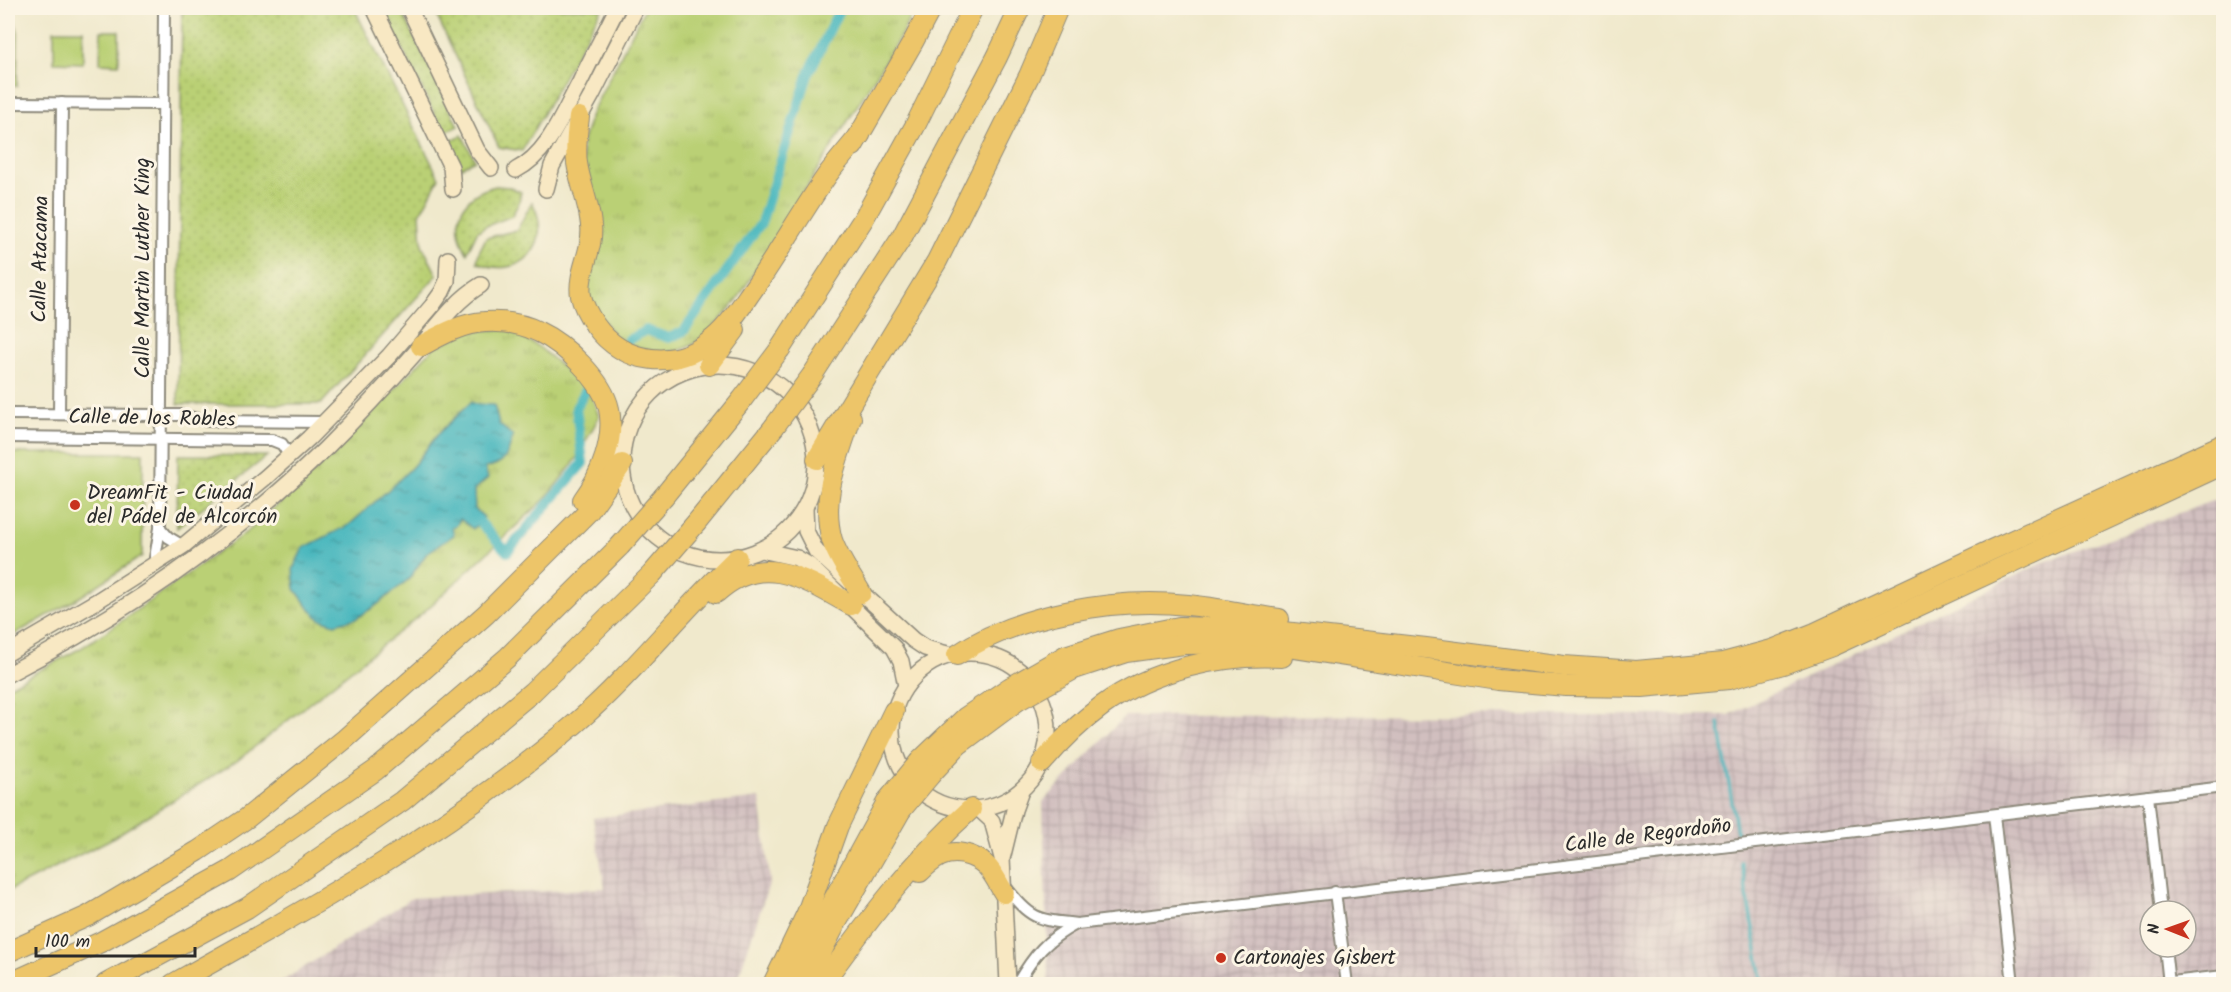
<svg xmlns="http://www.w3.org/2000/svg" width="2231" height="992" font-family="Kalam,sans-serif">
<defs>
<pattern id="industrial-grid" width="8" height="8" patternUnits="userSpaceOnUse" patternTransform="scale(1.5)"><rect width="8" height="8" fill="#d1bfbf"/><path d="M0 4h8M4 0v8" fill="none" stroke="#b4a4a4"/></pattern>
<pattern id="grass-dots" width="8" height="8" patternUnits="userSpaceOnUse" patternTransform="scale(1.5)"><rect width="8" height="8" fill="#bad074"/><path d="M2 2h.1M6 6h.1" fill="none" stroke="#a0b365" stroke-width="1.8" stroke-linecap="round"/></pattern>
<pattern id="park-tufts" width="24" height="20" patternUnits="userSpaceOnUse" patternTransform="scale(1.5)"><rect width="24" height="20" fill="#bad074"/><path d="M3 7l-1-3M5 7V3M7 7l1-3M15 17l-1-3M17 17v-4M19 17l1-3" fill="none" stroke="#a0b365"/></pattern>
<pattern id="water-ripples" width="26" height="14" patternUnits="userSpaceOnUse" patternTransform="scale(1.5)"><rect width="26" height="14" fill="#48b7be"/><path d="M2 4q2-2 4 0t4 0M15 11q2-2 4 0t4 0" fill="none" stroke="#3c959b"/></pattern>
</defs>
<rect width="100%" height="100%" fill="#fcf5e5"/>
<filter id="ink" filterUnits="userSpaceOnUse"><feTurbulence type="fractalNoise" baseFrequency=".0167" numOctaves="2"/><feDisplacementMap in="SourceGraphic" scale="12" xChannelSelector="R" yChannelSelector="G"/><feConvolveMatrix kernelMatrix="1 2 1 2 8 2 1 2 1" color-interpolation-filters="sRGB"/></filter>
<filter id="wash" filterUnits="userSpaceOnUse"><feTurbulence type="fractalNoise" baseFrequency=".008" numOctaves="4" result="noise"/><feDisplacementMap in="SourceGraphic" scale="24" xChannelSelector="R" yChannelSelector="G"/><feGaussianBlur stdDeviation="1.35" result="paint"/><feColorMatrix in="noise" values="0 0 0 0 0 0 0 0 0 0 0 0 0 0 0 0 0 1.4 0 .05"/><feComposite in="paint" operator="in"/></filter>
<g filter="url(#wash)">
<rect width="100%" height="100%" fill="#f0e9cc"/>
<g fill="url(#industrial-grid)" fill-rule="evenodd">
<path d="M2223,497V984H1048L1043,802L1125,716L1729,715L2044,562ZM2150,911H2186V947H2150Z"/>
<polygon points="760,798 770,881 736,984 278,984 412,898 605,888 593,818"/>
</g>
<g fill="url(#grass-dots)" stroke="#727e50" stroke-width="1.5">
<polygon points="8,8 12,8 12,12 18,32 17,86 8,86"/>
<polygon points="182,8 354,8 439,178 420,214 422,245 437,275 321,404 178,404"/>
<polygon points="382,8 400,8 458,126 444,133"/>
<polygon points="433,8 602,8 522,151 499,147"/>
<polygon points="462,135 475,160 460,168 448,142"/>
<path d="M496,186L509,187L521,192L519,202L512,216L484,227L477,232L467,253C449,222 461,194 496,186Z"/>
<path d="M532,202C555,244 521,282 477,262L479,252L486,238L517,230Z"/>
<polygon points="178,455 267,456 177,528"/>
</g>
<g fill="url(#park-tufts)" stroke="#727e50" stroke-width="1.5">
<path d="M645,8H755L769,13L772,8H914L903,32L737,300C719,321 697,352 667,352C652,352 635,346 620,343L586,298L582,144L591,114Z"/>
<polygon points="508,329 539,347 590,391 599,417 575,461 545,499 425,611 237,761 109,840 8,891 8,687 81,648 123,620 252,528 338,450 434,347 468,331"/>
</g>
<g fill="#bad074" stroke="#727e50" stroke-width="1.5">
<polygon points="54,30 83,30 83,63 54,62"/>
<polygon points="101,31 119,31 119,64 100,63"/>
<polygon points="8,453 143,453 142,556 77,599 8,638"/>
</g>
<path fill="url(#water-ripples)" stroke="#3a7174" stroke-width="1.5" d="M471,402L475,404L494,405L499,424L513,436C508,455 506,464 485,468L488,478L474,490L475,509L484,517L473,529L460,519L457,525L452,528L454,535L427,553L409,579L377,605L357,618L335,624L320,619L309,608L295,589L293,569L303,548L349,525L396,483L413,466L438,434Z"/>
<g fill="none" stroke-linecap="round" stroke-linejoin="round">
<g stroke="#48b7be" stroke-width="3">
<polyline points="1719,723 1737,833"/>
<polyline points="1741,862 1763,984"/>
</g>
<g stroke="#48b7be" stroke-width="10">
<polyline points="628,340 646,330 669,338 684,331 761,223 808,75 840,8"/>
<polyline points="479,521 507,552 583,463 576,408 587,388"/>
</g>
</g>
</g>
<g filter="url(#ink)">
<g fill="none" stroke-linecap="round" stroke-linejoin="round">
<defs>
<g id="street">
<polyline points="164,8 160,528 168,537 183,546"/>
<polyline points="8,103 163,104"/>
<polyline points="8,414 161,415 181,415 207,421 324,422"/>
<polyline points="59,414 62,103"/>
<polyline points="8,437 272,440 282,444 289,455"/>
<polyline points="154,564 160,528"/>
<polyline points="2148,796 2161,911"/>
<polyline points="1994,815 2013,984"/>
<path d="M1005,886C1030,919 1037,920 1077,924L2224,787"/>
<polyline points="1335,892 1347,984"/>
<polyline points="2165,947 2169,984"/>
<path d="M1017,984C1034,955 1046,940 1076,924"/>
<polyline points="2154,984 2224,976"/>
</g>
<g id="secondary">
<polyline points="374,8 451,167 453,189"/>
<polyline points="409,8 477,150 491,168"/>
<path d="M516,170C549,153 563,113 580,82C592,57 605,33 617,8"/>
<polyline points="546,189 552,166 592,95 636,8"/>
<circle cx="719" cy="462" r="97"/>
<polyline points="805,508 806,531 816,551 913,640 925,648 951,655"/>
<polyline points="761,550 797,558 810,566 894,648 901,661 906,686"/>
<polyline points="8,653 97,601 183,546 266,477 309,438 389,356 432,306 442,292 447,281 448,259"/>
<circle cx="970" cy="731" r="78"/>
<path d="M8,674C122,615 232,540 325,449C356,418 386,386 415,353C436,329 453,302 481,285"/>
<polyline points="979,809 992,821 1002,858 1008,984"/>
<polyline points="1003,855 1014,810 1021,791"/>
</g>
<g id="highway">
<path d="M579,117C577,132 575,148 577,163C580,184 589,203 591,225C594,250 577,273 581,296C583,306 589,316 595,325C623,365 677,371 714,338C731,324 743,303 756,285C781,249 803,210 828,174C838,161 849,148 860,135"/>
<polyline points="853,146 913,42 931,8"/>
<path d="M421,346C441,335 462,323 485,322C503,321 523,324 539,332C565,344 603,381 609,409C615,439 601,476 583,500"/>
<polyline points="780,349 864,218 915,126 973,8"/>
<polyline points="709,365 735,330"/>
<polyline points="813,374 902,237 997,57 1020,8"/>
<path d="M851,418C838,457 820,498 832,540C838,558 851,576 861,593"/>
<polyline points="817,459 937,261 1029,76 1058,8"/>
<polyline points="664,496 741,401"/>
<polyline points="697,522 774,427"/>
<path d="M716,593C762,550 805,579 851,605"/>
<path d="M957,655C1017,614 1116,597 1188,605C1218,608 1249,615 1279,619"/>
<polyline points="1065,656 1119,639 1179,627 1258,629 1426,648 1564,666 1636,671 1723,663 1772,650 1815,633 1989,551 2224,444"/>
<polyline points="1074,669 1126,652 1184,644 1263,643 1498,680 1566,686 1642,687 1729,679 1783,664 1832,646 2224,464"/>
<polyline points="920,761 966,717 1009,688"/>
<path d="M1042,763C1060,742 1080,722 1102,706C1151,670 1222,653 1282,657"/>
<polyline points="931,774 958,745 1017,701"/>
<path d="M920,872C927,865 937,856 947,854C961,850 981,858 989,869C995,876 999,885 1004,893"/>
<polyline points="8,952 88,916 198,851 247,818 345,739 486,614 589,511 622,464"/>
<polyline points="8,984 101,942 230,871 376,770 508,657 620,546"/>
<polyline points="106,984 247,908 402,801 532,692 652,574"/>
<path d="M173,984C312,907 454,828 576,723C634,673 681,611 737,558"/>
<polyline points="773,984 807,913 838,826 894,711"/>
<polyline points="789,984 823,919 888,800"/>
<polyline points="805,984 835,925 901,810"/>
<path d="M822,984C868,921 912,861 971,809"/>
</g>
</defs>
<use href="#street" stroke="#8e8a7c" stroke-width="14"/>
<use href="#secondary" stroke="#8e8a7c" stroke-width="18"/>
<use href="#highway" stroke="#8e8a7c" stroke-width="22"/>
<use href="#street" stroke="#fff" stroke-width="10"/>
<use href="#secondary" stroke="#f8e8c3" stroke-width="15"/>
<use href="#highway" stroke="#edc569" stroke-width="20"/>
<defs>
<g id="highway-bridge">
<polyline points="741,401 780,349"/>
<polyline points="774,427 813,374"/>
<polyline points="620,546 664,496"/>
<polyline points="652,574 697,522"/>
<polyline points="1009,688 1065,656"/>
<polyline points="1017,701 1074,669"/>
<polyline points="888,800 920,761"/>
<polyline points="901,810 931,774"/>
</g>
</defs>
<use href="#highway-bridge" stroke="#8e8a7c" stroke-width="22" stroke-linecap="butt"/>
<use href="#highway-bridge" stroke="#edc569" stroke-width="20"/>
</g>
</g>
<g fill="#c8321e" stroke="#fcf5e5" stroke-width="2">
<circle cx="75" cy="505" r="6"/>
<circle cx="1221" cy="958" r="6"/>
</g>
<g text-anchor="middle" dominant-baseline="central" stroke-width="6" stroke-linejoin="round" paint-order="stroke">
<g font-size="21" fill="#2b2b2b" stroke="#fcf5e5">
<text transform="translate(41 259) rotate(-89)">Calle Atacama</text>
<text transform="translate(143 268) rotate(-90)">Calle Martin Luther King</text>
<text transform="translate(152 419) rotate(1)">Calle de los Robles</text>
<text transform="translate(1648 836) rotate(-7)">Calle de Regordoño</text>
</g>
<g font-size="21" fill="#2b2b2b" stroke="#fcf5e5" text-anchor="start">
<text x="87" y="493">DreamFit - Ciudad<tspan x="87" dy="24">del Pádel de Alcorcón</tspan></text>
<text x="1233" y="958">Cartonajes Gisbert</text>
</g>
</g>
<rect width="2231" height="992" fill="none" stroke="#fcf5e5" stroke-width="30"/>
<g transform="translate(2168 929) rotate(271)"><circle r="28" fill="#fcf5e5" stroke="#a8a49b" stroke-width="1.5"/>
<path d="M0-4.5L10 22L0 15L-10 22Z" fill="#c8321e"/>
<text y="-9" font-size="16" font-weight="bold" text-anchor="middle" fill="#2b2b2b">N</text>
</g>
<path d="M36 947v9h159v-9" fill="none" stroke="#2b2b2b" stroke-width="3"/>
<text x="45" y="947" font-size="18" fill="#2b2b2b" stroke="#fcf5e5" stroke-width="4.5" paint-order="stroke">100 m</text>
</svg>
